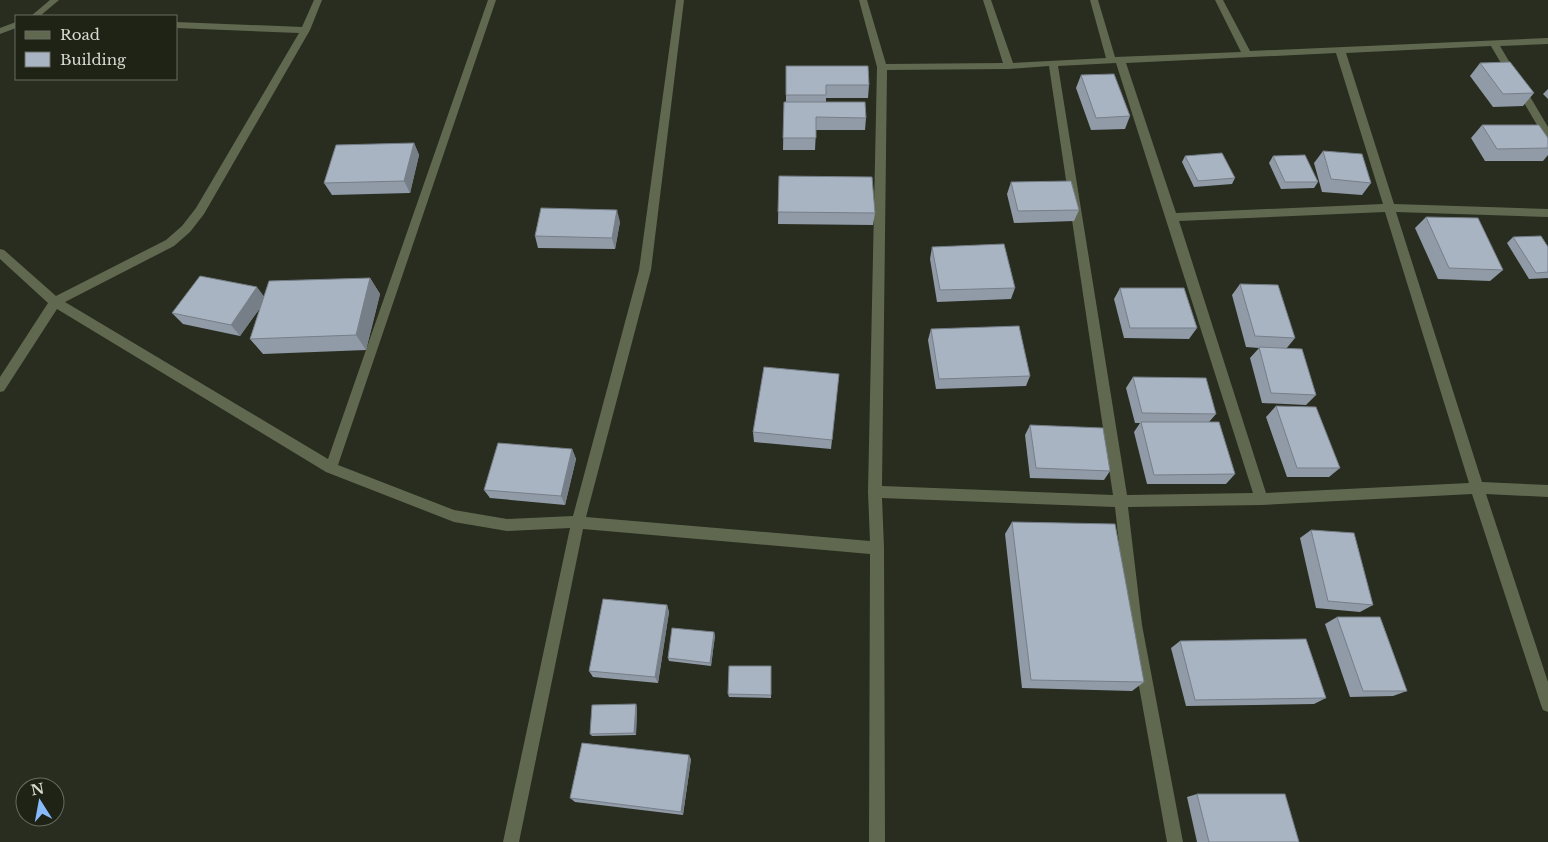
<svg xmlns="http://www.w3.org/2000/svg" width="1548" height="842" font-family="'Libre Baskerville',serif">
<rect width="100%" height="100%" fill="#282d1f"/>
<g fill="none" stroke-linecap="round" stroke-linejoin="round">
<g fill="#60694f" fill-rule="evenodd">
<polygon points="50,0 59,0 40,16 31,16"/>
<path d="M314,0H322L310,30L204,214L190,232L174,246L65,302L328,459L488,0H496L338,465L454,510L507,519L573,516L639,270L676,0H684L651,270L586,517L870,541L868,492L877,67L859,0H867L886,64L1003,63L983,0H991L1013,63L1106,58L1090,0H1098L1115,57L1241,52L1215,0H1223L1250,51L1548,38V44L1500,46L1548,127V138L1544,137L1491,46L1346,53L1394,204L1548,209V217L1396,212L1482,482L1548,485V497L1486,494L1548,682V712L1543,710L1541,705L1472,494L1261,505L1128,507L1142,625L1183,842H1167L1128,625L1115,507L882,498L884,548L885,842H869L870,554L583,529L519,842H503L570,528L507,531L454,522L326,472L57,309L4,391L0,392V377L48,303L0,259V249L4,250L56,296L166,240L182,226L196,208L299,33L176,28V22L302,27ZM1336,53L1383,204L1176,213L1126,63ZM1116,63L1253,493L1127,495L1058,66ZM1049,66L1113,495L882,486L887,70L1009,69ZM1385,212L1469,483L1266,493L1179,221Z"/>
<polygon points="16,22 16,28 0,34 0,28"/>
</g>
</g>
<g fill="#909ba7">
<polygon points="1480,63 1534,93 1523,106 1493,107 1470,76"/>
<polygon points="786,66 869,85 868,98 826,98 826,102 866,118 865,130 816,130 815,150 783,150 784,102 786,102"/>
<polygon points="1081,75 1130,116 1125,129 1091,130 1076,88"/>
<polygon points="1548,89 1548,99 1543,94"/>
<polygon points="1482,125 1548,138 1548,155 1543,161 1485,161 1471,138"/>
<polygon points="414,143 419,155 410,193 332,195 324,183"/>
<polygon points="1323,151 1371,183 1362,195 1322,192 1314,163"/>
<polygon points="1185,156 1235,178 1232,184 1194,187 1182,162"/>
<polygon points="1273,156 1318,182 1314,188 1281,189 1269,163"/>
<polygon points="779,176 875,213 873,225 778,224"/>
<polygon points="1011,182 1079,210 1074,221 1014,223 1007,194"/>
<polygon points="1426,217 1503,270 1490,281 1438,279 1415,228"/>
<polygon points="620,222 615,249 538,248 535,236"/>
<polygon points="1513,237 1548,247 1548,278 1529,279 1507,243"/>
<polygon points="932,247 1015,288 1011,299 937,302 930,259"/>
<polygon points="370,278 380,294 366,350 263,354 250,339 260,308 240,336 183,324 172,313 264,296"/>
<polygon points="1240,284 1295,338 1286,349 1316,395 1306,405 1262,403 1250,358 1259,348 1246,347 1232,295"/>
<polygon points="1120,288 1197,328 1189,339 1124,338 1114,299"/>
<polygon points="931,329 1030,376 1026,386 936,389 928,340"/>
<polygon points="839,374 831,449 754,442 753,432"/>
<polygon points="1133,377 1216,414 1209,422 1235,474 1226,484 1147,484 1134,432 1140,423 1135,423 1126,388"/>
<polygon points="1276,406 1340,468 1329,477 1287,477 1266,417"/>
<polygon points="1030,425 1110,471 1104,480 1030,478 1025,435"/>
<polygon points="572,449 576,459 565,505 490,498 484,490"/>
<polygon points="1012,522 1144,682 1132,691 1022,688 1005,534"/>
<polygon points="1311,530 1373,605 1360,612 1316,608 1300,538"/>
<polygon points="667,605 669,612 658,683 593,677 589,671"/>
<polygon points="1337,617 1407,691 1393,696 1350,697 1325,624"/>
<polygon points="715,635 711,666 669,661 668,658"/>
<polygon points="1180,641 1326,698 1314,704 1186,706 1171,648"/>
<polygon points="771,666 771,698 729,697 728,694"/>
<polygon points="637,707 636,735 592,736 590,734"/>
<polygon points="691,759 683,815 575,802 570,798"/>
<polygon points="1197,794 1299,842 1197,842 1187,797"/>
</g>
<g fill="#767e88">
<polygon points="414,143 419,155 410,193 404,181"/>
<polygon points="617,210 620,222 615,249 612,238"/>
<polygon points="370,278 380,294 366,350 356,335"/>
<polygon points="257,287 266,299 240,336 231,325"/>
<polygon points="572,449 576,459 565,505 561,496"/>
<polygon points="667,605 669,612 658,683 655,677"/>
<polygon points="714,632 715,635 711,666 710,663"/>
<polygon points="636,704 637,707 636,735 634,733"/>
<polygon points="689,755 691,759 683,815 681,812"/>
</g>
<g fill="#a8b4c2" stroke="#767e88">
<polygon points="1510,62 1534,93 1503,94 1480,63"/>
<polygon points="786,66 868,66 869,85 826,85 826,95 786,95"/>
<polygon points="1114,74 1130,116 1096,118 1081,75"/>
<polygon points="784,102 865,102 866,118 816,117 816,138 783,138"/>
<polygon points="1482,125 1539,125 1548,138 1548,148 1497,149"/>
<polygon points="414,143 404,181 324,183 336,145"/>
<polygon points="1323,151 1362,154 1371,183 1331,179"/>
<polygon points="1222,153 1235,178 1198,181 1185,156"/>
<polygon points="1305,155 1318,182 1285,182 1273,156"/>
<polygon points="779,176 872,177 875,213 778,212"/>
<polygon points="1071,181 1079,210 1018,211 1011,182"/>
<polygon points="541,208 617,210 612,238 535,236"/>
<polygon points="1426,217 1478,218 1503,270 1449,268"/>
<polygon points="1541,236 1548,247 1548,272 1536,273 1513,237"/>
<polygon points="1004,244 1015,288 940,290 932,247"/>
<polygon points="200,276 257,287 231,325 172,313"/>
<polygon points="370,278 356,335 250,339 269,281"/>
<polygon points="1240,284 1278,285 1295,338 1255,336"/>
<polygon points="1120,288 1184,288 1197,328 1130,328"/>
<polygon points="1019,326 1030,376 939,379 931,329"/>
<polygon points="1259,347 1302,349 1316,395 1271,393"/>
<polygon points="764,367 839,374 832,440 753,432"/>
<polygon points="1133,377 1206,378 1216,414 1142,413"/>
<polygon points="1276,406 1316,407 1340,468 1297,468"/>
<polygon points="1141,422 1219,422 1235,474 1154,475"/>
<polygon points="1030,425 1103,428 1110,471 1036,468"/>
<polygon points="498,443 572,449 561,496 484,490"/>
<polygon points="1012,522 1115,524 1144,682 1031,680"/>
<polygon points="1311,530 1354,533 1373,605 1328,601"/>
<polygon points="603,599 667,605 655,677 589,671"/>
<polygon points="1337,617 1380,617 1407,691 1363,691"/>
<polygon points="672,628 714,632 710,663 668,658"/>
<polygon points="1306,639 1326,698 1195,700 1180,641"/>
<polygon points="729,666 771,666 771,695 728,694"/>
<polygon points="636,704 634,733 590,734 592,705"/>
<polygon points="582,743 689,755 681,812 570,798"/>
<polygon points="1197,794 1285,794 1299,842 1209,842"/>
</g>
<rect x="15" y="15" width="162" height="65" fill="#1e2316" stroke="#686c61"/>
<rect x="25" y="31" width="25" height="8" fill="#60694f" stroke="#686c61"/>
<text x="60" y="40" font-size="15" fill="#d7dad1">Road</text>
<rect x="25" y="52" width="25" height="15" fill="#a8b4c2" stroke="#686c61"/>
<text x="60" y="65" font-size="15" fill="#d7dad1">Building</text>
<g transform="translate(40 802) rotate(349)"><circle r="24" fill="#1e2316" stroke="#686c61"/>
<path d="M0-4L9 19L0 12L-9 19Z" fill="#87bbfc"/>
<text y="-8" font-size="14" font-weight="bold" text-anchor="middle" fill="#d7dad1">N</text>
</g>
</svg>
